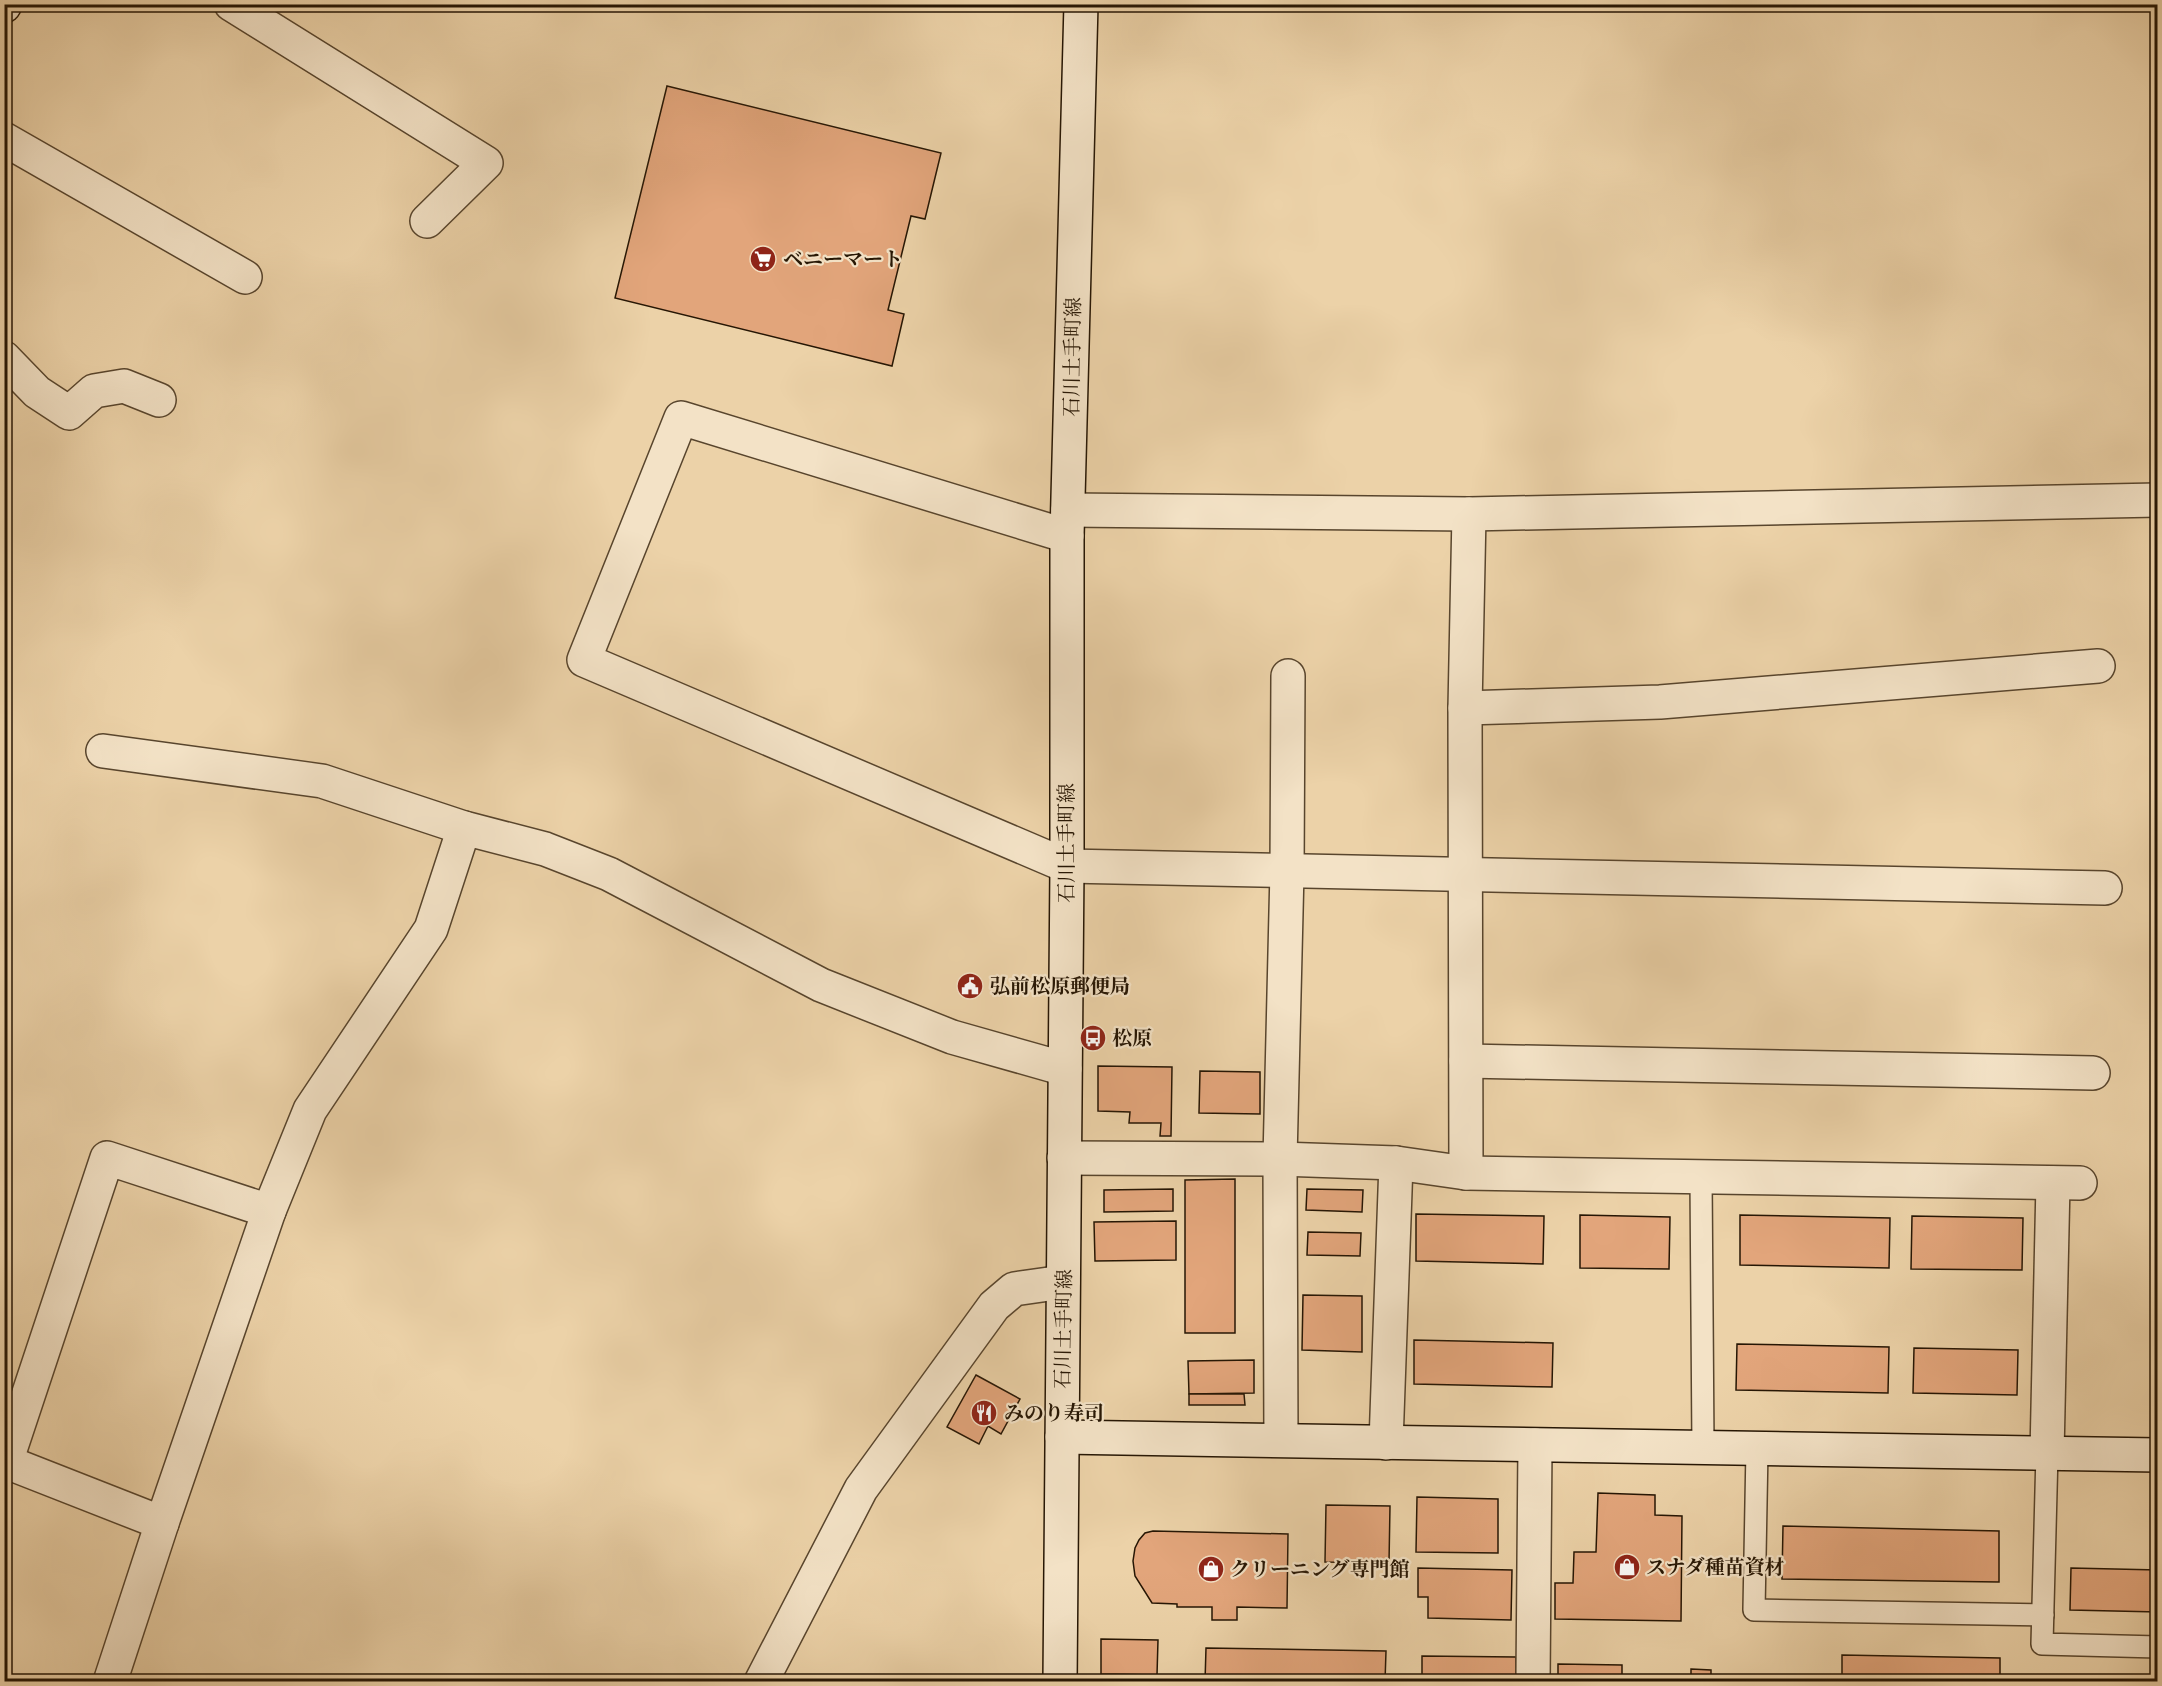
<svg xmlns="http://www.w3.org/2000/svg" width="2162" height="1686" font-family="'Libre Caslon Text','Noto Serif JP',serif">
<rect width="100%" height="100%" fill="#ecd2a8"/>
<filter id="stains"><feTurbulence type="fractalNoise" baseFrequency=".00333" numOctaves="4"/><feColorMatrix values="0 0 0 0 .2 0 0 0 0 .09 0 0 0 0 .02 0 0 0 .5 -.17"/></filter>
<radialGradient id="worn" r=".72"><stop offset=".6" stop-color="#630" stop-opacity="0"/><stop offset="1" stop-color="#630" stop-opacity=".3"/></radialGradient>
<g fill="#e2a57b" stroke="#261604" stroke-width="1.5">
<polygon points="667,86 941,153 925,219 911,216 888,310 904,314 892,366 615,298"/>
<polygon points="1098,1066 1172,1067 1171,1136 1160,1136 1161,1123 1129,1123 1130,1112 1098,1111"/>
<polygon points="1200,1071 1260,1072 1260,1114 1199,1113"/>
<polygon points="1235,1179 1235,1333 1185,1333 1185,1180"/>
<polygon points="1173,1189 1173,1211 1104,1212 1104,1190"/>
<polygon points="1307,1189 1363,1190 1362,1212 1306,1210"/>
<polygon points="1416,1214 1544,1216 1543,1264 1416,1261"/>
<polygon points="1580,1215 1670,1217 1669,1269 1580,1268"/>
<polygon points="1740,1215 1890,1218 1889,1268 1740,1265"/>
<polygon points="1912,1216 2023,1218 2022,1270 1911,1269"/>
<polygon points="1176,1221 1176,1260 1095,1261 1094,1222"/>
<polygon points="1308,1232 1361,1233 1360,1256 1307,1255"/>
<polygon points="1303,1295 1362,1296 1362,1352 1302,1350"/>
<polygon points="1414,1340 1553,1343 1552,1387 1414,1384"/>
<polygon points="1737,1344 1889,1347 1888,1393 1736,1390"/>
<polygon points="1914,1348 2018,1350 2017,1395 1913,1393"/>
<polygon points="1254,1360 1254,1393 1189,1394 1188,1361"/>
<polygon points="976,1375 1020,1399 1001,1434 988,1426 979,1444 947,1427"/>
<polygon points="1189,1394 1244,1394 1245,1405 1189,1405"/>
<polygon points="1598,1493 1655,1495 1655,1515 1682,1516 1681,1621 1555,1619 1555,1583 1573,1583 1574,1552 1596,1552"/>
<polygon points="1417,1497 1498,1499 1498,1553 1416,1552"/>
<polygon points="1326,1505 1390,1506 1389,1563 1325,1562"/>
<polygon points="1783,1526 1999,1531 1999,1582 1782,1579"/>
<polygon points="1153,1531 1288,1534 1287,1608 1237,1607 1237,1620 1212,1620 1212,1607 1177,1607 1177,1604 1152,1603 1135,1576 1133,1561 1135,1548 1139,1540 1145,1533"/>
<polygon points="1418,1568 1512,1570 1511,1620 1428,1618 1428,1597 1418,1597"/>
<polygon points="2071,1568 2158,1570 2158,1612 2070,1610"/>
<polygon points="1101,1639 1158,1640 1157,1675 1101,1674"/>
<polygon points="1206,1648 1386,1651 1385,1682 1205,1682"/>
<polygon points="1842,1655 2000,1658 2000,1682 1842,1682"/>
<polygon points="1422,1656 1516,1657 1516,1682 1422,1682"/>
<polygon points="1558,1664 1622,1665 1622,1682 1558,1682"/>
<polygon points="1691,1669 1711,1670 1711,1682 1691,1682"/>
</g>
<g fill="none" stroke-linecap="round" stroke-linejoin="round">
<defs>
<g id="lane">
<polyline points="1701,1177 1703,1448"/>
<polyline points="1757,1449 1754,1610 2043,1615"/>
<polyline points="2047,1453 2042,1644 2158,1647"/>
</g>
<g id="street">
<polyline points="231,4 486,163 427,221"/>
<polyline points="4,139 245,277"/>
<polyline points="4,358 37,392 69,413 94,391 124,386 159,400"/>
<polyline points="1068,510 1469,514 2158,500"/>
<polyline points="1067,536 681,418 584,660 1067,866 2105,888"/>
<polyline points="1465,708 1660,702 2098,666"/>
<polyline points="103,751 322,781 464,828"/>
<polyline points="1466,1061 2093,1073"/>
<polyline points="1064,1158 1280,1159 1396,1163 1466,1173 2080,1183"/>
<polyline points="1466,1173 1465,708 1469,514"/>
<polyline points="1281,1440 1280,1159 1287,871 1288,676"/>
<polyline points="1386,1443 1396,1163"/>
<polyline points="2047,1453 2053,1183"/>
<polyline points="4,1461 162,1523 269,1211 310,1110 431,929 464,828 545,849 609,874 821,985 952,1037 1065,1069"/>
<polyline points="6,1462 107,1158 269,1211"/>
<polyline points="110,1682 162,1523"/>
<polyline points="761,1682 861,1489 994,1306 1014,1289 1063,1282"/>
<polyline points="1533,1682 1535,1445"/>
</g>
<g id="secondary">
<polyline points="4,6 5,4"/>
<polyline points="1062,1437 2158,1455"/>
<polyline points="1060,1682 1067,866 1067,536 1081,4"/>
</g>
</defs>
<use href="#lane" stroke="#58452d" stroke-width="24"/>
<use href="#street" stroke="#58452d" stroke-width="36"/>
<use href="#secondary" stroke="#261604" stroke-width="36"/>
<use href="#lane" stroke="#f3e2c6" stroke-width="21"/>
<use href="#street" stroke="#f3e2c6" stroke-width="33"/>
<use href="#secondary" stroke="#f3e2c6" stroke-width="33"/>
</g>
<defs>
<symbol id="supermarket-disc" viewBox="-11 -11 22 22"><circle r="9.5" fill="#8f2418" stroke="#f3e2c6"/><path d="M-6-5.5h2.5l.6 2H6L4.5 2H-2.5L-4.4-4H-6ZM-1.5 3.2a1.3 1.3 0 1 0 .1 0ZM3 3.2a1.3 1.3 0 1 0 .1 0Z" fill="#fff"/></symbol>
<symbol id="civic-disc" viewBox="-11 -11 22 22"><circle r="9.5" fill="#8f2418" stroke="#f3e2c6"/><path d="M-.6-6.5H3V-4.5H.6V-3L4-1V1h2V6H-6V1h2V-1L-.6-3ZM-1.2 2.5V6h2.4V2.5Z" fill="#fff"/></symbol>
<symbol id="bus-disc" viewBox="-11 -11 22 22"><circle r="9.5" fill="#8f2418" stroke="#f3e2c6"/><path d="M-5-6H5V4H4V6H2V4H-2V6H-4V4H-5ZM-3.5-4V0h7V-4ZM-3.5 1.2v1.5H-2V1.2ZM2 1.2v1.5H3.5V1.2Z" fill="#fff"/></symbol>
<symbol id="restaurant-disc" viewBox="-11 -11 22 22"><circle r="9.5" fill="#8f2418" stroke="#f3e2c6"/><path d="M-5-6h1v4h1v-4h1v4h1v-4h1v5L-1.5 .5V6h-2V.5L-5-1ZM5-6V6H3V1.5H1.5Q1.5-4 5-6Z" fill="#fff"/></symbol>
<symbol id="shop-disc" viewBox="-11 -11 22 22"><circle r="9.5" fill="#8f2418" stroke="#f3e2c6"/><path d="M-5-2.5h2.3a2.7 3.5 0 0 1 5.4 0H5L5.5 6h-11ZM-1.5-2.5h3a1.5 2.3 0 0 0-3 0Z" fill="#fff"/></symbol>
</defs>
<g fill-rule="evenodd">
<use href="#supermarket-disc" x="748" y="244" width="30" height="30"/>
<use href="#civic-disc" x="955" y="971" width="30" height="30"/>
<use href="#bus-disc" x="1078" y="1023" width="30" height="30"/>
<use href="#restaurant-disc" x="969" y="1398" width="30" height="30"/>
<use href="#shop-disc" x="1612" y="1552" width="30" height="30"/>
<use href="#shop-disc" x="1196" y="1554" width="30" height="30"/>
</g>
<g text-anchor="middle" dominant-baseline="central" stroke-width="4.5" stroke-linejoin="round" paint-order="stroke">
<g font-size="20" font-weight="bold" fill="#261604" stroke="#f3e2c6" text-anchor="start">
<text x="783" y="259">ベニーマート</text>
<text x="990" y="986">弘前松原郵便局</text>
<text x="1112" y="1038">松原</text>
<text x="1004" y="1413">みのり寿司</text>
<text x="1646" y="1567">スナダ種苗資材</text>
<text x="1230" y="1569">クリーニング専門館</text>
</g>
<g font-size="20" fill="#261604" stroke="#f3e2c6">
<text transform="translate(1072 357) rotate(-89)">石川土手町線</text>
<text transform="translate(1066 843) rotate(-90)">石川土手町線</text>
<text transform="translate(1063 1329) rotate(-89)">石川土手町線</text>
</g>
</g>
<rect width="2162" height="1686" fill="none" stroke="#ecd2a8" stroke-width="24"/>
<rect x="6" y="6" width="2150" height="1674" fill="none" stroke="#261604" stroke-width="3"/>
<rect x="12" y="12" width="2138" height="1662" fill="none" stroke="#261604" stroke-width="1.5"/>
<rect width="100%" height="100%" filter="url(#stains)"/>
<rect width="100%" height="100%" fill="url(#worn)"/>
</svg>
